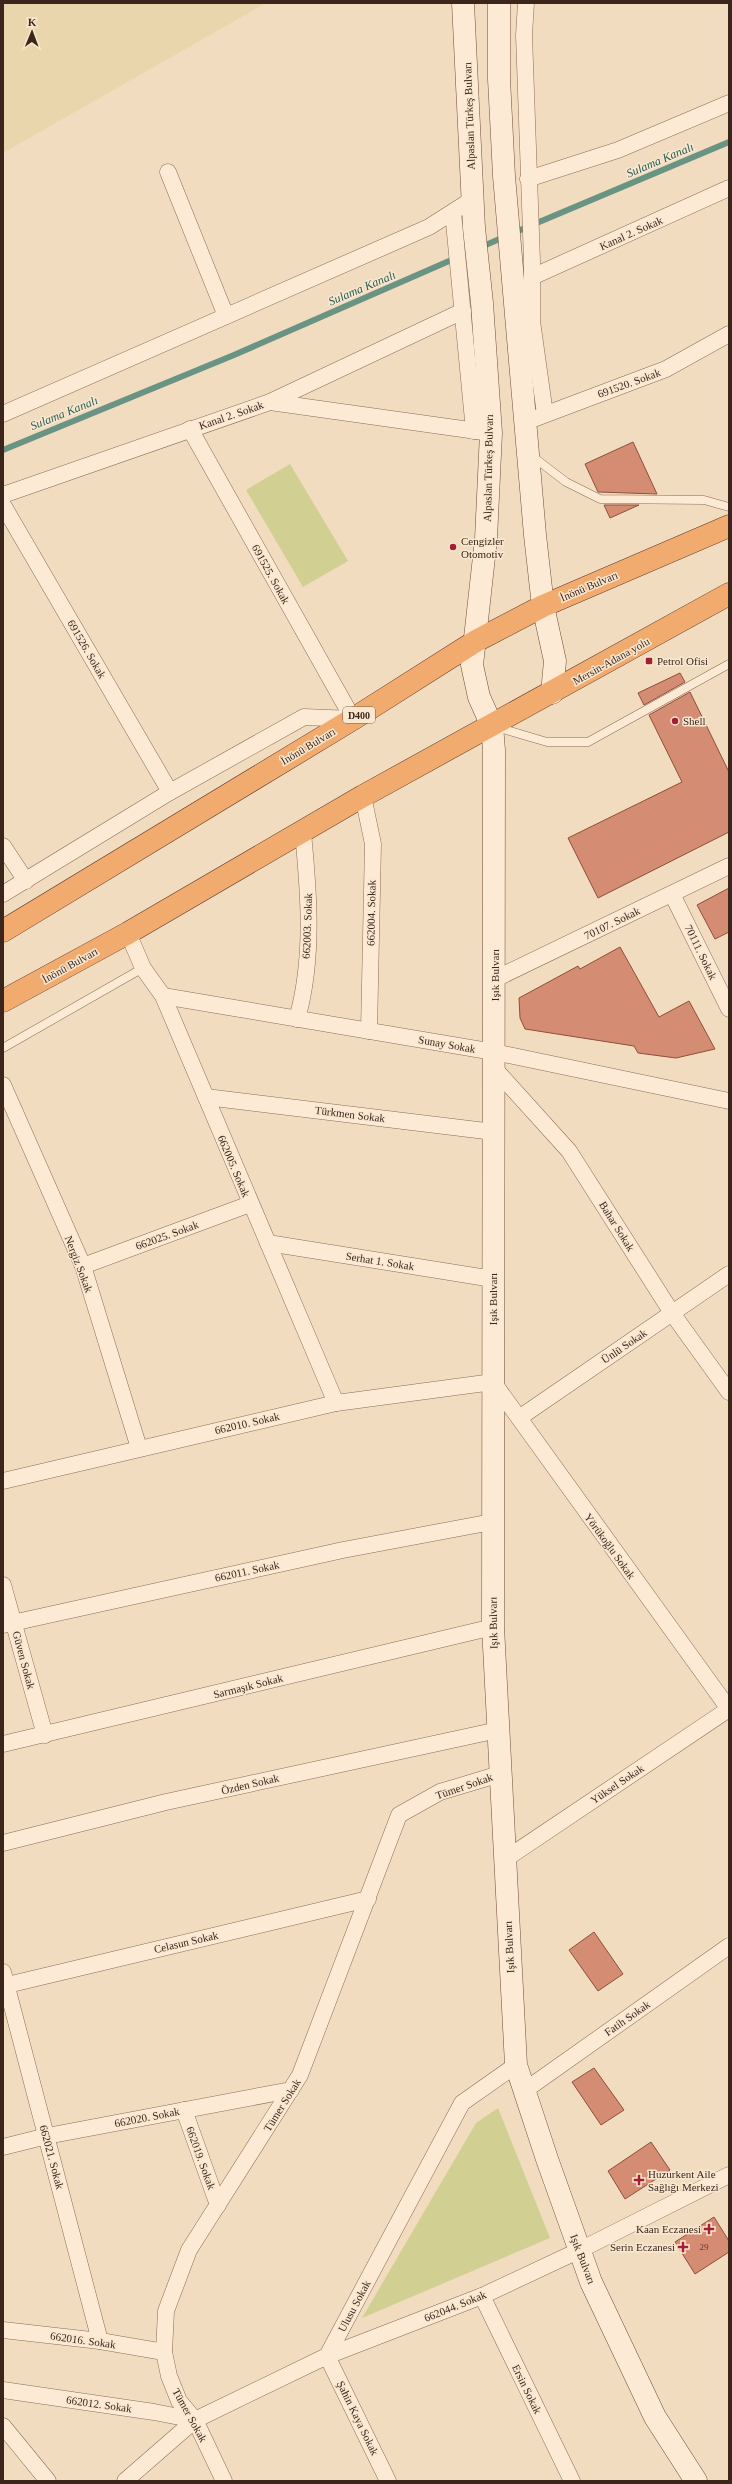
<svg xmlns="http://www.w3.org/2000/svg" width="732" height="2484" font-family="'Times New Roman',serif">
<rect width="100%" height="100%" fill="#f2dcc0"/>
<polygon fill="#e9d6ad" points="3,3 266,3 3,153"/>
<g fill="#d2cf93">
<polygon points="290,464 348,561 303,587 246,490"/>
<polygon points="498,2108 550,2238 362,2318 476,2123"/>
</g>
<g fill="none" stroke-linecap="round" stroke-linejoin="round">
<g stroke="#699382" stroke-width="6">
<polyline points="513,233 729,142"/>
<polyline points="3,450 234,355 504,237"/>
</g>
</g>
<g fill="#d48c72" stroke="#8f4e39">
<polygon points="633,442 657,494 598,492 585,464"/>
<polygon points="604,505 639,505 610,518"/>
<polygon points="680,673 685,682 644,705 638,693"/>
<polygon points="690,692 729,772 729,832 598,898 568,838 682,782 649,715"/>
<polygon points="729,888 729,932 715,939 697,905"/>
<polygon points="620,947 659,1017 689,1001 715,1049 676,1058 638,1053 634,1046 525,1029 520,1018 519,998 578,966 580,969"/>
<polygon points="594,1932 623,1974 598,1991 569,1950"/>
<polygon points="594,2068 624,2110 601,2125 572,2082"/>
<polygon points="651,2142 670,2170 625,2199 608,2171"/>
<polygon points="714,2217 729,2241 729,2252 695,2274 675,2242"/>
</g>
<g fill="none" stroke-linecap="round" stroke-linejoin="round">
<defs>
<g id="service">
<polyline points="532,456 566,482 600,499 704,500 729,507"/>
<polyline points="496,727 547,742 588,742 729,664"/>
<polyline points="3,1048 143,968"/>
</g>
<g id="minor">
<polyline points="526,3 524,35 532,261 532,321 545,414"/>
<polyline points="168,172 226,316"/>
<polyline points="528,179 618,150 729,103"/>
<polyline points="453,212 474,431"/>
<polyline points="532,277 729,188"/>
<polyline points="270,402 463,311"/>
<polyline points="3,414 429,227 473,199"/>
<polyline points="536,418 666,369 729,334"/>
<polyline points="190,429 353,719"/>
<polyline points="3,495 270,402 491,433"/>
<polyline points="3,505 170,792"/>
<polyline points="363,796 373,844 369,1031"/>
<polyline points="3,846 26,881"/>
<polyline points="3,894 170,792 304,717 353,719"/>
<polyline points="672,894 729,1009"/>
<polyline points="128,933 143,968 163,996 336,1403"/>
<polyline points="495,979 729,866"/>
<polyline points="163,996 494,1052 729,1101"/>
<path d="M297,1019C314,959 309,894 303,833"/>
<polyline points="494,1068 569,1151 672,1313 729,1392"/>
<polyline points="3,1085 83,1266 139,1448"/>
<polyline points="206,1097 494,1132"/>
<polyline points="268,1243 493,1279"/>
<polyline points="83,1266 250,1204"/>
<polyline points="519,1418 729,1274"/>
<polyline points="3,1481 336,1403 493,1382 729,1709"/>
<polyline points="3,1585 45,1735"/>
<polyline points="3,1625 343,1550 492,1522"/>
<polyline points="3,1744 493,1627"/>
<polyline points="3,1843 166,1802 498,1730"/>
<polyline points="504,1860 729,1709"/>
<polyline points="3,1972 100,2341"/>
<polyline points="3,1986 368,1899"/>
<polyline points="524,2091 729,1946"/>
<polyline points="184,2110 218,2205"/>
<polyline points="3,2147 47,2136 291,2090"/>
<polyline points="482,2296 572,2481"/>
<polyline points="3,2330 100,2341 164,2352"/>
<polyline points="3,2390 154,2412 195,2420"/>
<polyline points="3,2426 48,2481"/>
<polyline points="125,2481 195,2420 327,2356 462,2103 516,2065"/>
<polyline points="224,2481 195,2420 179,2401 169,2376 164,2352 166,2311 189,2250 300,2075 399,1815 440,1792 500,1774"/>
<polyline points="388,2481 327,2356 482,2296 580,2250 729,2175"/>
</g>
<g id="secondary">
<polyline points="463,3 474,228 482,303 491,433 486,539 472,665 479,697 492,726 494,750 493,1627 516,2065 547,2159 591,2282 655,2417 696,2481"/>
<polyline points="499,3 499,79 504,176 535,535 543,606 555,661 552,693"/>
</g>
<g id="trunk">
<polyline points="3,931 353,719 476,641 543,606 729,526"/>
<polyline points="3,1001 128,933 363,796 729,594"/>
</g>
</defs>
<use href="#service" stroke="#8e6b56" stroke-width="9"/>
<use href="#minor" stroke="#8e6b56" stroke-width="17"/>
<use href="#secondary" stroke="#6f4c39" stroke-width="23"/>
<use href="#trunk" stroke="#5b3a2b" stroke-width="23"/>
<use href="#service" stroke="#fcead4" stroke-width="8"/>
<use href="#minor" stroke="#fcead4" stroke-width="16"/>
<use href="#secondary" stroke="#fcead4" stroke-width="22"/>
<use href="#trunk" stroke="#f2ab6e" stroke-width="22"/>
</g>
<g fill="#a32034" stroke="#f9e7d0" stroke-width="1.5">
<circle cx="453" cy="547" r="4"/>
<rect x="645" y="657" width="8" height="8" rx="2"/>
<circle cx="675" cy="721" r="4"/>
<path d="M637 2174h4v4h4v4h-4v4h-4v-4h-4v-4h4z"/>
<path d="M707 2223h4v4h4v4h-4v4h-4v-4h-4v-4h4z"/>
<path d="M681 2241h4v4h4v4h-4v4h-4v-4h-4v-4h4z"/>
</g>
<g text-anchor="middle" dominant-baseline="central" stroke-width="3" stroke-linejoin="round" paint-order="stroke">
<g font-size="9" fill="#624032">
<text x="704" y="2247">29</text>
</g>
<rect fill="#f9e7d0" stroke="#756052" stroke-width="1" x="343" y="707" width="32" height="16" rx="3"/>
<g font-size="10" font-weight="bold" fill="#3c261c">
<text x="359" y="715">D400</text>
</g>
<g font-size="11" fill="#3c261c" stroke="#f9e7d0">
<text transform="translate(469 116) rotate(-92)">Alpaslan Türkeş Bulvarı</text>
<text transform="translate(631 233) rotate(-24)">Kanal 2. Sokak</text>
<text transform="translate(629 383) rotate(-20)">691520. Sokak</text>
<text transform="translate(231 415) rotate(-19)">Kanal 2. Sokak</text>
<text transform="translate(488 468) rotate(-89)">Alpaslan Türkeş Bulvarı</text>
<text transform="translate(271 574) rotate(61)">691525. Sokak</text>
<text transform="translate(589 586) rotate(-23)">İnönü Bulvarı</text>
<text transform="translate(87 649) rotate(60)">691526. Sokak</text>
<text transform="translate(611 661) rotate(-29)">Mersin-Adana yolu</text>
<text transform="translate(308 746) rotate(-31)">İnönü Bulvarı</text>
<text transform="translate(371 913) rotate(-89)">662004. Sokak</text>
<text transform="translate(612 923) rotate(-26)">70107. Sokak</text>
<text transform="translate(307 926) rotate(-88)">662003. Sokak</text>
<text transform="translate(701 952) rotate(64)">70111. Sokak</text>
<text transform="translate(70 965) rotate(-29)">İnönü Bulvarı</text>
<text transform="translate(495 975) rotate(-90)">Işık Bulvarı</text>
<text transform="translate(447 1044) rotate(10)">Sunay Sokak</text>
<text transform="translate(350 1114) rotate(7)">Türkmen Sokak</text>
<text transform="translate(234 1166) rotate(67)">662005. Sokak</text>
<text transform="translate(617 1226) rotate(58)">Bahar Sokak</text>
<text transform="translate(167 1235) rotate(-20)">662025. Sokak</text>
<text transform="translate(380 1261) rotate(9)">Serhat 1. Sokak</text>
<text transform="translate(79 1264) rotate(69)">Nergiz Sokak</text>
<text transform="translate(493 1299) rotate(-90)">Işık Bulvarı</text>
<text transform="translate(624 1346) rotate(-34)">Ünlü Sokak</text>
<text transform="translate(247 1423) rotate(-13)">662010. Sokak</text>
<text transform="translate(610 1546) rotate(54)">Yörükoğlu Sokak</text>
<text transform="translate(247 1571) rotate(-12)">662011. Sokak</text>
<text transform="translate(493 1623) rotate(-91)">Işık Bulvarı</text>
<text transform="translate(24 1660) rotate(75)">Güven Sokak</text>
<text transform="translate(248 1686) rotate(-14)">Sarmaşık Sokak</text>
<text transform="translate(250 1784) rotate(-13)">Özden Sokak</text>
<text transform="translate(617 1784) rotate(-34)">Yüksel Sokak</text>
<text transform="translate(464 1786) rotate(-19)">Tümer Sokak</text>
<text transform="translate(186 1942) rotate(-13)">Celasun Sokak</text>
<text transform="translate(509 1947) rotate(-93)">Işık Bulvarı</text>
<text transform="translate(627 2018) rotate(-35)">Fatih Sokak</text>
<text transform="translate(282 2105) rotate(-58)">Tümer Sokak</text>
<text transform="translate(147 2117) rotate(-11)">662020. Sokak</text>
<text transform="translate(52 2157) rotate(75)">662021. Sokak</text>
<text transform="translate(201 2158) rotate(70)">662019. Sokak</text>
<text transform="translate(583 2259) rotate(69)">Işık Bulvarı</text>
<text transform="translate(354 2306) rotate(-62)">Ulusu Sokak</text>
<text transform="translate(455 2306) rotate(-22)">662044. Sokak</text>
<text transform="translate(83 2340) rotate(8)">662016. Sokak</text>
<text transform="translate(527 2389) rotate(64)">Ersin Sokak</text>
<text transform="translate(99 2404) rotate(8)">662012. Sokak</text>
<text transform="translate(190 2415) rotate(61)">Tümer Sokak</text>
<text transform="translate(358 2418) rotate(64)">Şahin Kaya Sokak</text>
</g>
<g font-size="11" fill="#3c261c" stroke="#f9e7d0" text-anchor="start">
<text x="461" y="541">Cengizler<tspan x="461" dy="13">Otomotiv</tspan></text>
<text x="657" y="661">Petrol Ofisi</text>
<text x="683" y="721">Shell</text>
<text x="648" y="2174">Huzurkent Aile<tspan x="648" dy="13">Sağlığı Merkezi</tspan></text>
<text x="701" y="2229" text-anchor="end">Kaan Eczanesi</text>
<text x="675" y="2247" text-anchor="end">Serin Eczanesi</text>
</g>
<g font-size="12" font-style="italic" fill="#2a5d52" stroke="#f9e7d0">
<text transform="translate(660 160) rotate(-23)">Sulama Kanalı</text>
<text transform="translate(362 288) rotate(-23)">Sulama Kanalı</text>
<text transform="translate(64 413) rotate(-22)">Sulama Kanalı</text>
</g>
</g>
<rect width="732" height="2484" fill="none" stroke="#3c261c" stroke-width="8"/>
<g transform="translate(32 32) rotate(1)" stroke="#f9e7d0" stroke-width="3" paint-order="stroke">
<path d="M0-3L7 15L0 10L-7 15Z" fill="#3c261c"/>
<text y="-6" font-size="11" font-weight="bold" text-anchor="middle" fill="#3c261c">K</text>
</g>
</svg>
